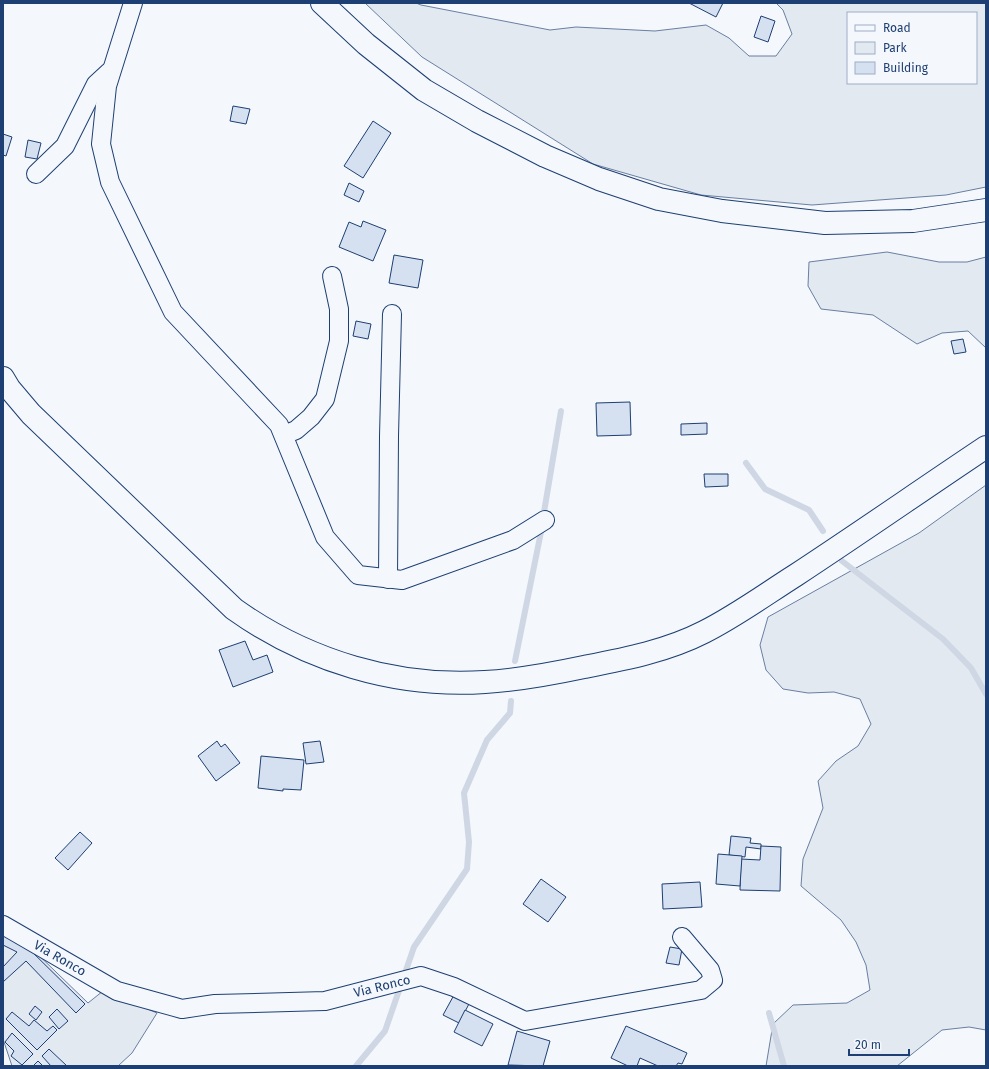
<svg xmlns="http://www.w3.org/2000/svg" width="989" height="1069" font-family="'Fira Sans',sans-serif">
<rect width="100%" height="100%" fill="#f4f7fb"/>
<g fill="#e3e9f0" stroke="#687fa3" fill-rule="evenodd">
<path d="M365,3H416L421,5L550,30L576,27L655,31L706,25L729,38L749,56H776L792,34L783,10L776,3H986V187L946,195L812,205L701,195L593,164L422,57ZM848,13H976V83H848Z"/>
<polygon points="887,252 939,262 967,262 986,257 986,348 968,331 942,333 917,344 873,315 821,309 808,286 809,262"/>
<polygon points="986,485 986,1030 969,1027 942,1030 897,1066 766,1066 773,1024 793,1005 847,1003 870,990 866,965 856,942 841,920 801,886 803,859 823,808 818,781 836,761 858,746 871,724 860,699 834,692 808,693 783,689 766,670 760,645 768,617 919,533"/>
<polygon points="3,931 25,942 88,1003 103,991 157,1013 132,1053 118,1066 12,1066 3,1039"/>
</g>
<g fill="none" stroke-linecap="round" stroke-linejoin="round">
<g stroke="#cfd7e4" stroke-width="6">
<polyline points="746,463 765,489 809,510 823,531"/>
<polyline points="543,518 561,411"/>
<polyline points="842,561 943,639 971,668 986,694"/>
<polyline points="515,661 542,527"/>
<polyline points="769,1013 784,1066"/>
<polyline points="356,1066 385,1031 414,947 467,869 469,842 464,793 487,740 510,713 511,701"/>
</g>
</g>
<g fill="#d5e0f0" stroke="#1d3f73">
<polygon points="689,3 723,3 716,17"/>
<polygon points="761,16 775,21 768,42 754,37"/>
<polygon points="233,106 250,109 246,124 230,121"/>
<polygon points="373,121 391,133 363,178 344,166"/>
<polygon points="3,134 12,137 6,156 3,155"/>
<polygon points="28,140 41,143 37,159 25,157"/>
<polygon points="349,183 364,191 359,202 344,195"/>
<polygon points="363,221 386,230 373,261 339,247 349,222 361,227"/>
<polygon points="394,255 423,260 418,288 389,283"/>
<polygon points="356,321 371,324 368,339 353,336"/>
<polygon points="963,339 966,352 954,354 951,341"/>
<polygon points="630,402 631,435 597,436 596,403"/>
<polygon points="707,423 707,434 681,435 681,424"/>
<polygon points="704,474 728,474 728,486 705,487"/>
<polygon points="245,641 253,660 267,655 273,672 233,687 219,650"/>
<polygon points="217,741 221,747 225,744 240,763 216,781 198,756"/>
<polygon points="320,741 324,762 306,764 303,743"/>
<polygon points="261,756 304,760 301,790 283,789 283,791 258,788"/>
<polygon points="80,832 92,843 68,870 55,858"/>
<polygon points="731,836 751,838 750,843 761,844 761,849 746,847 745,857 729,855"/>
<polygon points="761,846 781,847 780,891 740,890 741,859 760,860"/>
<polygon points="718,854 742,856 740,886 716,884"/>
<polygon points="541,879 566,897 548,922 523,904"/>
<polygon points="700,882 702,907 663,909 662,884"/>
<polygon points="3,933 23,943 85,1004 76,1013 26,961 3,982 3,967 17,952 3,945"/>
<polygon points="670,947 682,949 679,965 666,963"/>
<polygon points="454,995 470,1002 459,1023 443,1015"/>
<polygon points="35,1006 42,1012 36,1020 29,1014"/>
<polygon points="57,1009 68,1021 59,1029 49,1017"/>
<polygon points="465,1010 493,1024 482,1046 454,1032"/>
<polygon points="12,1012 29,1026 34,1020 47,1031 53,1026 57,1030 37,1050 6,1019"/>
<polygon points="626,1026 687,1053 682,1064 678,1063 676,1066 658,1066 640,1058 637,1066 628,1066 611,1058"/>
<polygon points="517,1031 550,1041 543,1066 508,1065"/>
<polygon points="12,1033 33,1054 22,1065 11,1056 14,1051 5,1042"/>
<polygon points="49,1049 67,1066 51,1066 42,1056"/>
<polygon points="38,1061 43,1066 33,1066"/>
</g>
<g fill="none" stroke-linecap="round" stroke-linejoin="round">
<defs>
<g id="street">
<polyline points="133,3 107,86 101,144 110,182 173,312 279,425 325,537 358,575 402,580 513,540 545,520"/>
<polyline points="36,174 65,146 96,84 109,72"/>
<polyline points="284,435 296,430 311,417 325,399 339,341 339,309 332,276"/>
<polyline points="388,579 389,436 392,314"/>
<polyline points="3,925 117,991 182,1009 215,1004 325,1001 421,976 454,987 525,1021 701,990 713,980 710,970 682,937"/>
</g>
<g id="highway">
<polyline points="322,3 366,44 424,90 477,121 545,156 599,179 659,199 722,211 825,223 913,221 986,210"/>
<path d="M3,378L9,388L31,414L234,609C307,661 396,688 485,682C519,680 551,674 584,667C625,659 667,651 704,632C736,616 766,594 796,575C860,533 923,489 986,447"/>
</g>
</defs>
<use href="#street" stroke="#1d3f73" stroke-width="20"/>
<use href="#highway" stroke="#1d3f73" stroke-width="24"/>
<use href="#street" stroke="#f4f7fb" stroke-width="18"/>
<use href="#highway" stroke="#f4f7fb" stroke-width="22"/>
</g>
<g text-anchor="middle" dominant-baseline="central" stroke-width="3" stroke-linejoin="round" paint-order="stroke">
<g font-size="13" fill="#1d3f73" stroke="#f4f7fb">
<text transform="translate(60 958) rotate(30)">Via Ronco</text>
<text transform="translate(382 986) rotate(-14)">Via Ronco</text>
</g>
</g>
<rect width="989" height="1069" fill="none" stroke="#1d3f73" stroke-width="8"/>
<rect x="847" y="12" width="130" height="72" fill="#f4f7fb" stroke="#9eadc5"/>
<rect x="855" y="25" width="20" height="6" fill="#f4f7fb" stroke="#9eadc5"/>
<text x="883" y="32" font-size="12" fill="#1d3f73">Road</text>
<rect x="855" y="42" width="20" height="12" fill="#e3e9f0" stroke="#9eadc5"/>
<text x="883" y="52" font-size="12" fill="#1d3f73">Park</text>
<rect x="855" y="62" width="20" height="12" fill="#d5e0f0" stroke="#9eadc5"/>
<text x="883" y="72" font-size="12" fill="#1d3f73">Building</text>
<path d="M849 1049v6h60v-6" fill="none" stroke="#1d3f73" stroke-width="2"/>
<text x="855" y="1049" font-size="12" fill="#1d3f73" stroke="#f4f7fb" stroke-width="3" paint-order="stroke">20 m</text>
</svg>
